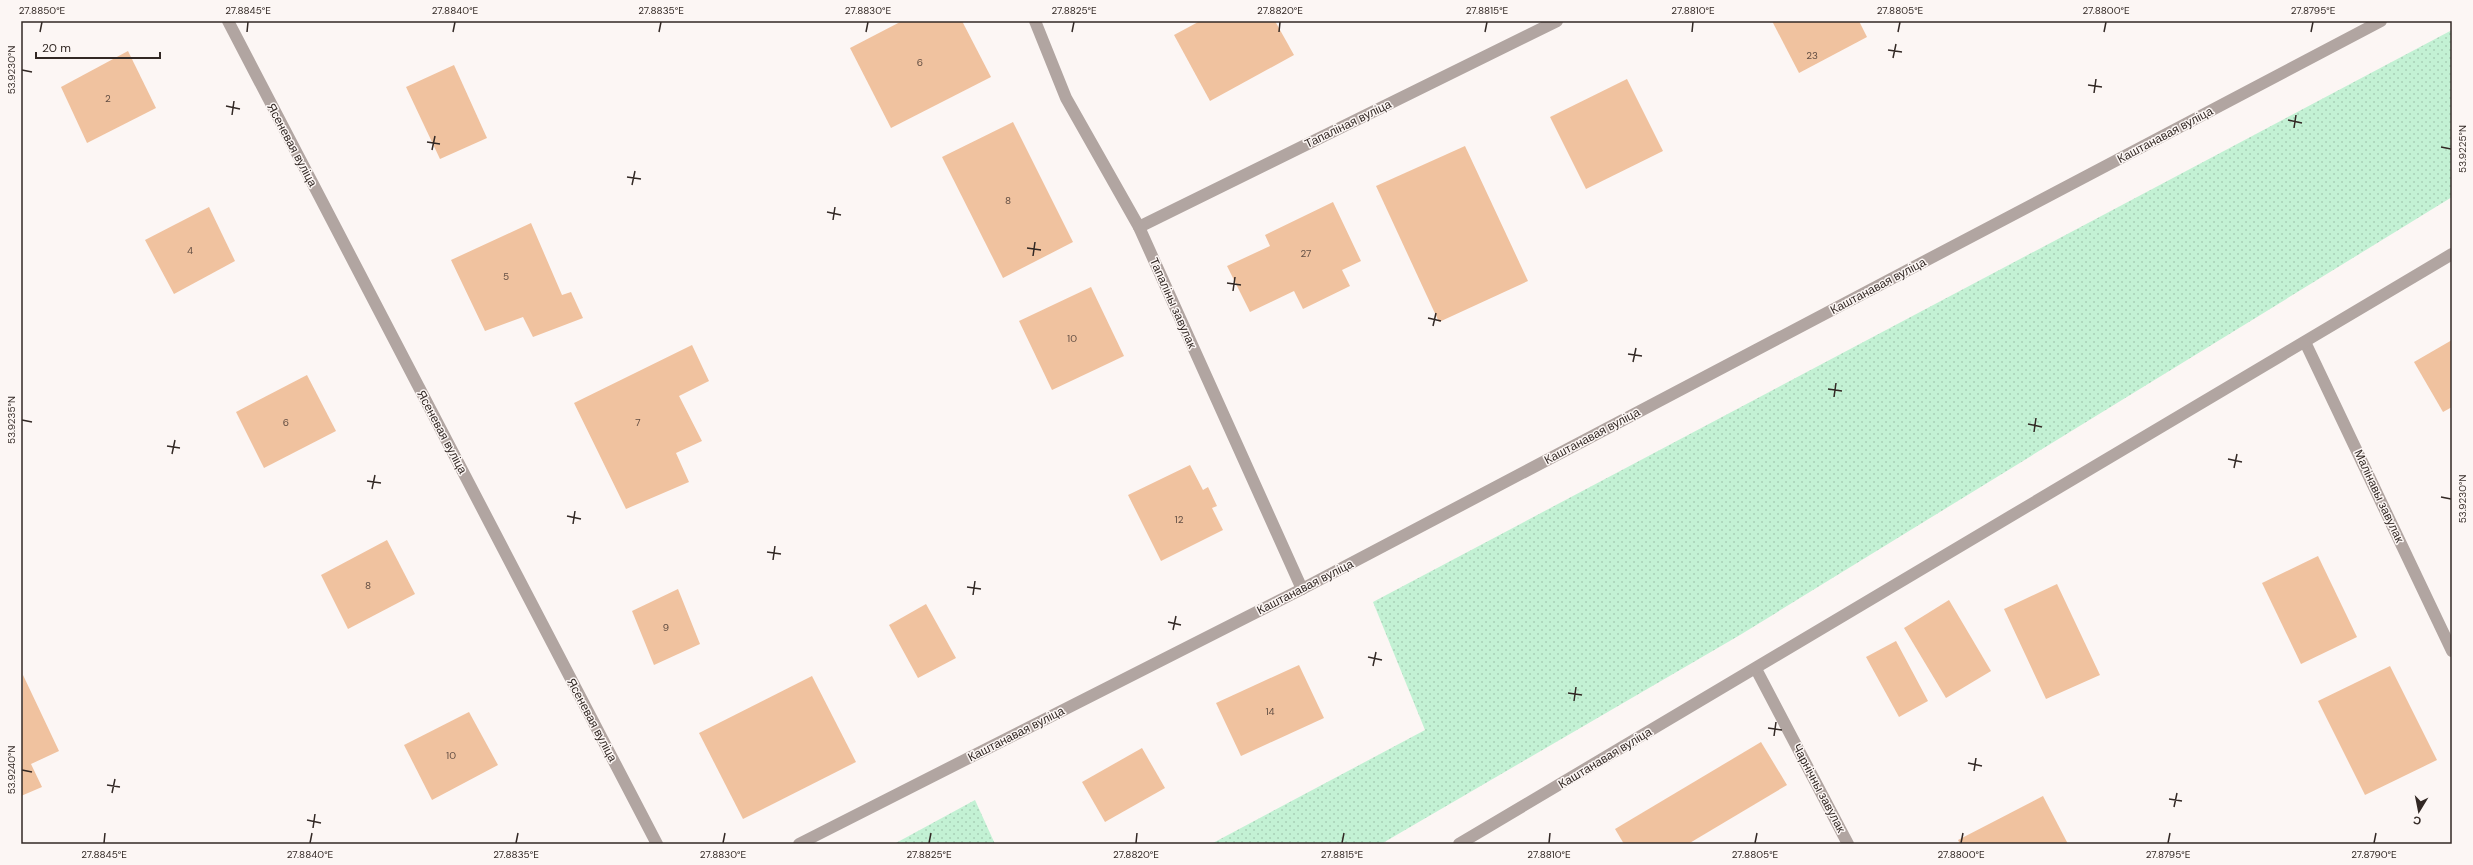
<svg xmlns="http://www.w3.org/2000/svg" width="2473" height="865" font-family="'DM Sans',sans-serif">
<defs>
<pattern id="grass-dots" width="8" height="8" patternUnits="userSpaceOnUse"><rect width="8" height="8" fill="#c3f1d4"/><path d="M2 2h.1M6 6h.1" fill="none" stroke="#a8cfb6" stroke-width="1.8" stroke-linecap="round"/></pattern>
</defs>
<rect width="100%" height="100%" fill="#fcf6f4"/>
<g fill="url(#grass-dots)">
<polygon points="2452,30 2452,197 1740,635 1381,844 1211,844 1425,730 1373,602"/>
<polygon points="975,800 995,844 894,844"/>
</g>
<g fill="#f0c29f">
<polygon points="902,21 962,21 991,77 891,128 850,48"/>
<polygon points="1200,21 1275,21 1294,55 1210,101 1174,35"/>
<polygon points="1772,21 1859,21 1867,37 1799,73"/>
<polygon points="128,51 156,108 87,143 61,87"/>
<polygon points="454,65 487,138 440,159 406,87"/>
<polygon points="1627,79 1663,151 1586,189 1550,117"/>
<polygon points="1013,122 1073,242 1003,278 942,157"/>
<polygon points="1465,146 1528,281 1439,322 1376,186"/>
<polygon points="1333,202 1361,261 1342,270 1350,286 1303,309 1294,291 1250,312 1227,266 1270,246 1265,235"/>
<polygon points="209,207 235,261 174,294 145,240"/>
<polygon points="531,223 562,295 571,292 583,318 533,337 523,317 485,331 451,260"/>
<polygon points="1091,287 1124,356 1052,390 1019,321"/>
<polygon points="2452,340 2452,407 2443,412 2414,362"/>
<polygon points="692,345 709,381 679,396 702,441 676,453 689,482 626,509 574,403"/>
<polygon points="307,375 336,431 264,468 236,412"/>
<polygon points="1190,465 1203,490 1208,487 1217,506 1212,508 1223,530 1161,561 1128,495"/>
<polygon points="387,540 415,594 348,629 321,575"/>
<polygon points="2318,556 2357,637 2301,664 2262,583"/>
<polygon points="2057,584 2100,675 2046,699 2004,609"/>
<polygon points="678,589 700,644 654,665 632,611"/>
<polygon points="1949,600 1991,671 1946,698 1904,628"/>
<polygon points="926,604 956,658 918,678 889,625"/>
<polygon points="1896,641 1928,701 1899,717 1866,657"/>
<polygon points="1299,665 1324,718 1241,756 1216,703"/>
<polygon points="2390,666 2437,760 2365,795 2318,701"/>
<polygon points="23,675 59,751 31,764 42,787 21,796"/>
<polygon points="812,676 856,762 743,819 699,733"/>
<polygon points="469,712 498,765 432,800 404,745"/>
<polygon points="1761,742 1787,785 1688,844 1624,844 1615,829"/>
<polygon points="1142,748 1165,788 1105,822 1082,782"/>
<polygon points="2043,796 2068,844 1960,844 1958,840"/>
</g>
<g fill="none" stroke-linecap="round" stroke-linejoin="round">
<g stroke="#b1a5a1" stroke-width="12">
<polyline points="228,21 657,844"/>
<polyline points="1035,21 1066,98 1139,227 1302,589"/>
<polyline points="1139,227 1557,21"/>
<polyline points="2305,342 2452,651"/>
<polyline points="1756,669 1848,844"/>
<polyline points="799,844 1302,589 2381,21"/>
<polyline points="1459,844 2452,254"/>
</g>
</g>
<path fill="none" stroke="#322824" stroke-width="1.5" d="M40,32L42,22M247,32L248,22M453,32L455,22M659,32L661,22M866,32L868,22M1072,32L1074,22M1279,32L1280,22M1485,32L1487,22M1692,32L1693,22M1898,32L1900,22M2104,32L2106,22M2311,32L2313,22M1888,50L1902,52M1893,58L1896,44M22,70L32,72M2088,85L2102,87M2094,93L2096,79M226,106L240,109M232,115L234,101M2288,120L2302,123M2294,128L2296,115M427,142L440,144M2441,147L2451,149M432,150L435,136M627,177L641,179M632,185L635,171M827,212L841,215M833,220L835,207M1027,248L1041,250M1033,256L1035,242M1227,283L1241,285M1233,291L1235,277M1428,318L1441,321M1433,326L1436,313M1628,354L1642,356M1633,362L1636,348M1828,389L1842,391M1834,397L1836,383M22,420L32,422M2028,424L2042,427M2034,432L2036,418M167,446L180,448M172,454L175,440M2228,459L2242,462M2234,468L2237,454M367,481L381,483M372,489L375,475M2441,497L2451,499M567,516L581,519M573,524L575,511M767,552L781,554M773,560L775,546M967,587L981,589M973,595L975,581M1168,622L1181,625M1173,630L1176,616M1368,657L1382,660M1373,666L1376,652M1568,693L1582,695M1574,701L1576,687M1768,728L1782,730M1774,736L1776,722M1968,763L1982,766M22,770L32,772M1974,771L1976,758M107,785L120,787M112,793L115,779M2169,799L2182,801M2174,807L2177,793M307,820L321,823M313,828L315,814M104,843L105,833M310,843L312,833M516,843L518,833M723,843L725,833M929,843L931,833M1136,843L1137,833M1342,843L1344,833M1549,843L1550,833M1755,843L1757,833M1961,843L1963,833M2168,843L2170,833M2374,843L2376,833"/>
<g text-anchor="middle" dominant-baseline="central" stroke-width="3" stroke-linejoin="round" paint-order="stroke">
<g font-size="10" fill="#624e43">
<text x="1812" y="55">23</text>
<text x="920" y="62">6</text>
<text x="108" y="98">2</text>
<text x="1008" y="200">8</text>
<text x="190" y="250">4</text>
<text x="1306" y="253">27</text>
<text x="506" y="276">5</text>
<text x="1072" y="338">10</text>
<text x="286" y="422">6</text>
<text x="638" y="422">7</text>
<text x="1179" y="519">12</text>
<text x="368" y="585">8</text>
<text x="666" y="627">9</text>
<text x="1270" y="711">14</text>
<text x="451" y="755">10</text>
</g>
<g font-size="12" fill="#322824" stroke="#fcf6f4">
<text transform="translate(1348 124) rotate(-26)">Тапаліная вуліца</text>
<text transform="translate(2165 135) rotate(-28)">Каштанавая вуліца</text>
<text transform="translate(292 145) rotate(62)">Ясеневая вуліца</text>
<text transform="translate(1878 286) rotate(-28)">Каштанавая вуліца</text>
<text transform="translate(1173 303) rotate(66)">Тапаліны завулак</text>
<text transform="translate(442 432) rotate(62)">Ясеневая вуліца</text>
<text transform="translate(1592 436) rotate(-28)">Каштанавая вуліца</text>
<text transform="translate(2379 496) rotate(65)">Малінавы завулак</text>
<text transform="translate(1305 587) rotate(-27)">Каштанавая вуліца</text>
<text transform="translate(592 720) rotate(62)">Ясеневая вуліца</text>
<text transform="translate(1016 734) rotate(-27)">Каштанавая вуліца</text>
<text transform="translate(1605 758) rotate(-31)">Каштанавая вуліца</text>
<text transform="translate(1819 788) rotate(62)">Чарнічны завулак</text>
</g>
</g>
<rect width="2473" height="865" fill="none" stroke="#fcf6f4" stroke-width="44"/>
<g transform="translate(2419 811) rotate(190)" stroke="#fcf6f4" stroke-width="3" paint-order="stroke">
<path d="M0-3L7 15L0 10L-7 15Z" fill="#322824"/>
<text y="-6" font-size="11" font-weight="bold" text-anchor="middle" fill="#322824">С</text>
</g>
<path d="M36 52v6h124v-6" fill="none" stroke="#322824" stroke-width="2"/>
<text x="42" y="52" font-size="12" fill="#322824" stroke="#fcf6f4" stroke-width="3" paint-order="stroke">20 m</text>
<rect x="22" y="22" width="2429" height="821" fill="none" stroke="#322824" stroke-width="1.5"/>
<g font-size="10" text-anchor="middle" fill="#322824">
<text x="42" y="14">27.8850°E</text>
<text x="248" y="14">27.8845°E</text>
<text x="455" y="14">27.8840°E</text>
<text x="661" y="14">27.8835°E</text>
<text x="868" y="14">27.8830°E</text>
<text x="1074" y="14">27.8825°E</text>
<text x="1280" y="14">27.8820°E</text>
<text x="1487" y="14">27.8815°E</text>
<text x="1693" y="14">27.8810°E</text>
<text x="1900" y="14">27.8805°E</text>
<text x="2106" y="14">27.8800°E</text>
<text x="2313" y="14">27.8795°E</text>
<text transform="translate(11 70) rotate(-90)" y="4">53.9230°N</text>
<text transform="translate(2462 149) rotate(-90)" y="4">53.9225°N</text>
<text transform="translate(11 420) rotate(-90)" y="4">53.9235°N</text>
<text transform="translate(2462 499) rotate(-90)" y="4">53.9230°N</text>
<text transform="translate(11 770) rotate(-90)" y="4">53.9240°N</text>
<text x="104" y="858">27.8845°E</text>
<text x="310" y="858">27.8840°E</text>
<text x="516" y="858">27.8835°E</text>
<text x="723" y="858">27.8830°E</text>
<text x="929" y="858">27.8825°E</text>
<text x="1136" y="858">27.8820°E</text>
<text x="1342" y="858">27.8815°E</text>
<text x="1549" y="858">27.8810°E</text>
<text x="1755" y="858">27.8805°E</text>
<text x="1961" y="858">27.8800°E</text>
<text x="2168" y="858">27.8795°E</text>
<text x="2374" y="858">27.8790°E</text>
</g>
</svg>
